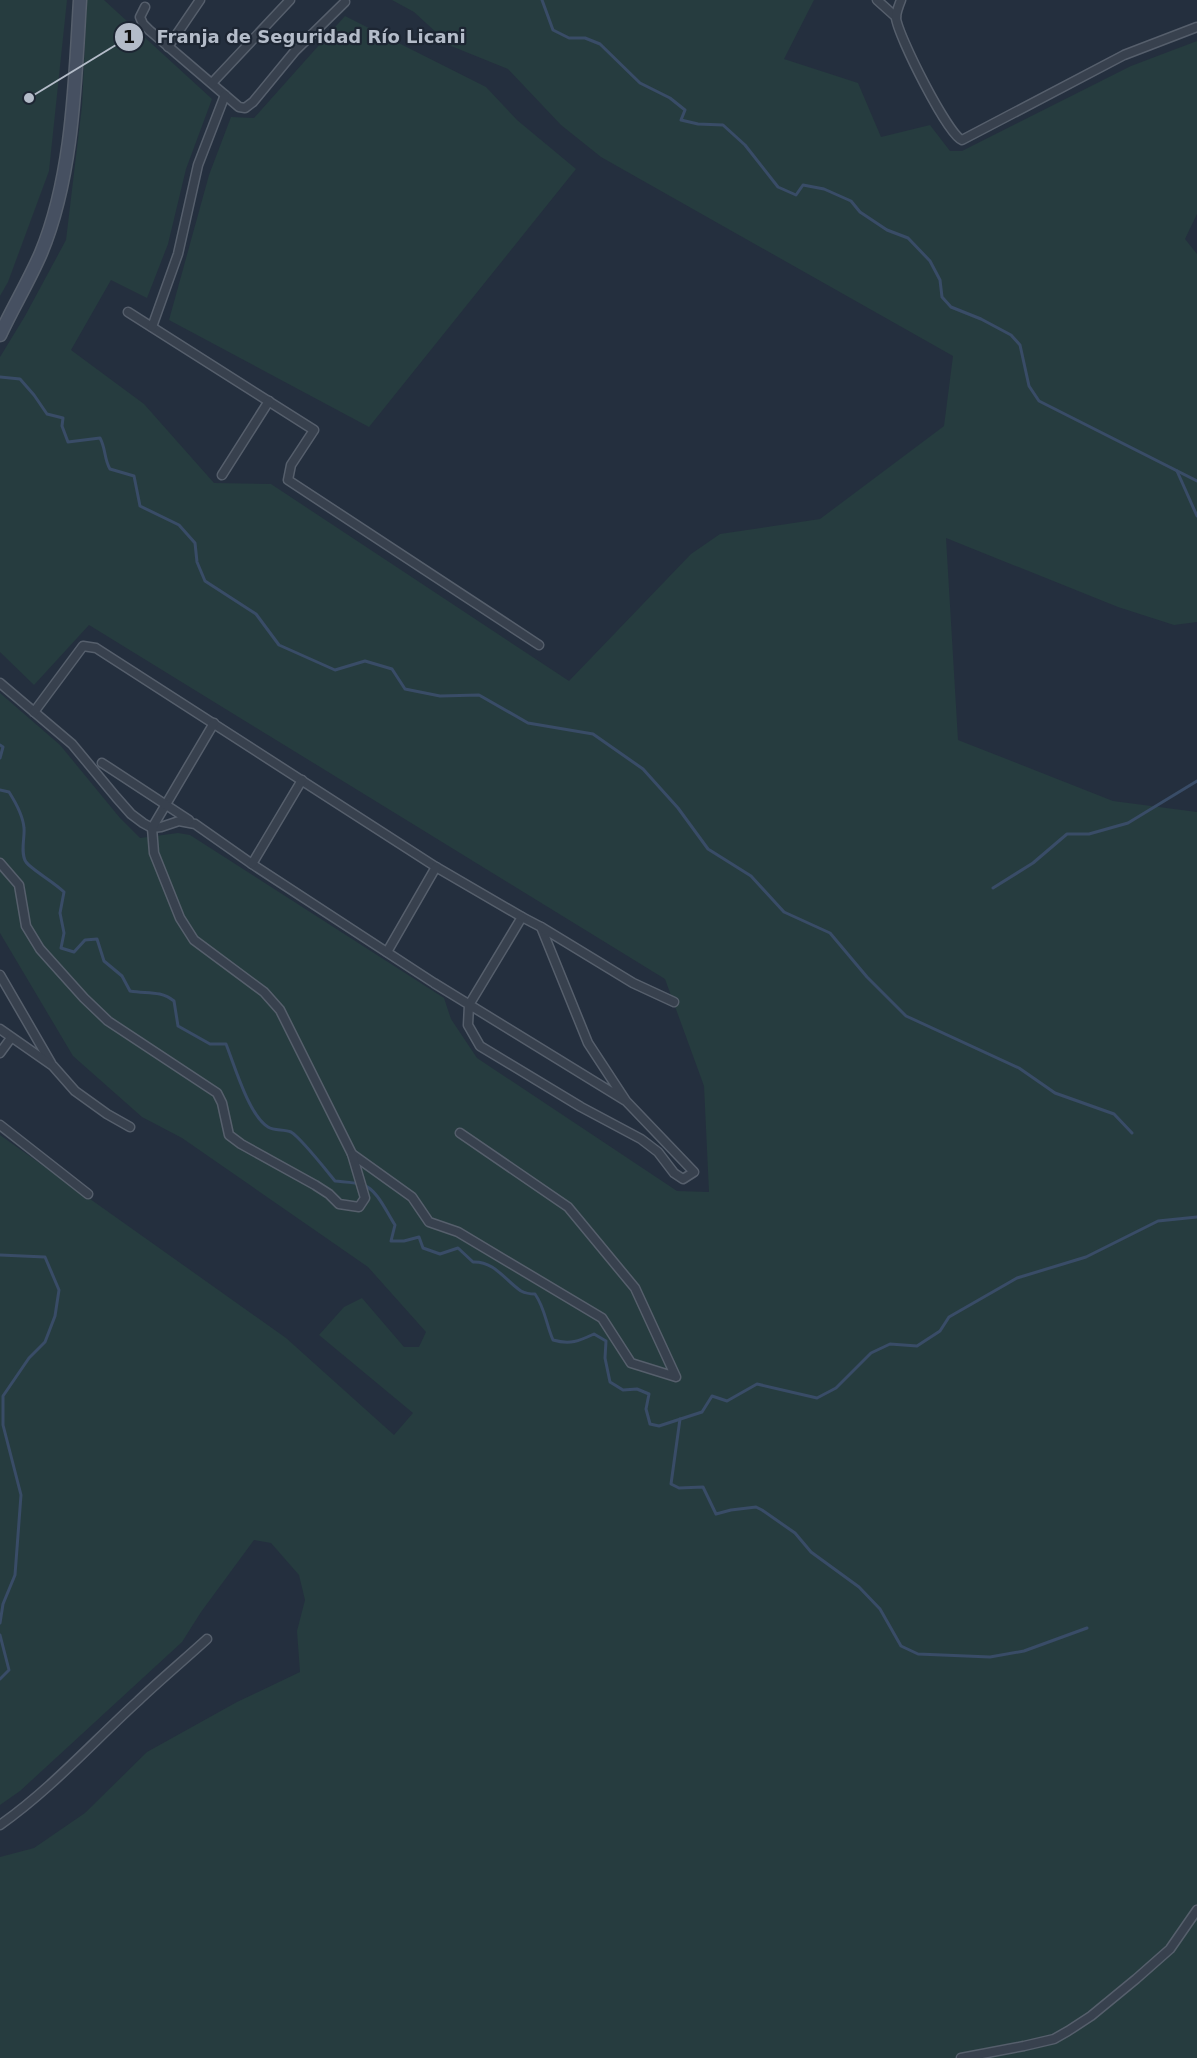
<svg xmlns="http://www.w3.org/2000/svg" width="1197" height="2058" font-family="'DejaVu Sans',sans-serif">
<rect width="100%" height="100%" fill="#242f3e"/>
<g fill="#263c3f">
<polygon points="0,0 67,0 49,171 8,282 0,296"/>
<polygon points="87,0 104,0 212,99 186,169 168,244 147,298 111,280 71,350 144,404 214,483 271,484 569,681 691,554 720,534 820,519 944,426 953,356 601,157 561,125 508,69 451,46 414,12 392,0 814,0 784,59 858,83 881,137 930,125 950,151 962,151 1131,66 1197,41 1197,214 1185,239 1197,254 1197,622 1174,625 1118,607 946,538 958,740 1113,801 1197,812 1197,2058 0,2058 0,1857 34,1848 85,1813 147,1752 237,1702 300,1672 297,1631 305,1600 299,1575 271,1543 254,1540 201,1612 182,1642 20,1791 0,1805 0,1135 286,1338 394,1435 413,1413 319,1335 344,1307 362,1298 404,1347 419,1347 426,1332 368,1267 182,1138 142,1117 73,1056 0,933 0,693 60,745 120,818 140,838 178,833 190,835 444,998 451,1019 477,1058 677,1191 709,1192 704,1086 665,979 89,625 34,685 0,652 0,357 25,316 66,240 82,106"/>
<polygon points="345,16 486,87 517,120 576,169 369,427 169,320 209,175 231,117 254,118"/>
</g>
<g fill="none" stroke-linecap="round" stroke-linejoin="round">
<g stroke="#394c67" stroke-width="3">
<polyline points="542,0 553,30 569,38 585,38 600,44 640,83 670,98 685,110 681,120 698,124 723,125 745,145 778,187 796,195 803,185 824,189 851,201 860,212 887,230 908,238 930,261 940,280 942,297 951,307 981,319 1011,335 1020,345 1029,386 1039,401 1197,481"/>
<path d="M0,377L20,379L34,395L47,414L63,418L62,426L68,442L100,438C106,449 104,459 110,469L134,476L140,506L179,525L195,543L197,562L205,581L256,614L279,645L335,670L365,661L392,669L405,689L440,696L479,695L528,723L593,734L643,769L678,808L708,849L751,876L784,912L830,933L867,977L906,1016L1019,1068L1055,1093L1114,1114L1132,1133"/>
<polyline points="1177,471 1197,516"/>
<polyline points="0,745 3,747 0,758"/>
<path d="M0,790L9,792C16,803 23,815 24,828C25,837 20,853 26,862C32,870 54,882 64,892L60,913L64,933L61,948L74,952L85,940L97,939L104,961L122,976L130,991C147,994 160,990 174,1001L178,1026L210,1044H226C234,1064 249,1116 268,1127C274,1131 284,1129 291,1132C301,1138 326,1170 335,1181C344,1182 355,1182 363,1185C377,1189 387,1213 395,1225L391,1241H404L419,1237L423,1248L440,1254L458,1248L473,1262C494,1261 505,1280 521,1291C525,1293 531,1294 535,1294C545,1308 546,1324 553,1340C570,1345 579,1341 594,1334L606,1341L605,1358L610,1382L623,1390L637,1389L649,1394L646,1409L650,1424L659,1426L702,1412L712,1396L727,1401L757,1384L817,1398L836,1388L871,1353L890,1344L917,1346L940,1331L949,1317L1017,1278L1086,1257L1158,1221L1197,1217"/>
<polyline points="993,888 1033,863 1067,834 1089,834 1128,823 1197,781"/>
<polyline points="0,1255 45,1257 59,1290 55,1316 45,1342 29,1358 3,1396 3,1425 21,1495 15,1575 3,1604 0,1623"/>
<polyline points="680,1419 671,1484 679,1488 703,1487 716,1514 731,1510 756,1507 762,1510 795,1533 811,1552 859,1587 880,1609 901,1646 918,1654 990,1657 1024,1651 1087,1628"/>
<polyline points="0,1635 9,1670 0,1679"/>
</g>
<defs>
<g id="minor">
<polyline points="877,0 896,17"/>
<path d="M901,0C899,5 896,13 896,18C898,36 948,135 962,140L1124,55L1197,27"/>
<polyline points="145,7 140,17 143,24 149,30 239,107 245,108 253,102 295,51 345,2"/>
<polyline points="168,47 200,0"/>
<polyline points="212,83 290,0"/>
<polyline points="128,312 314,430 291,465 288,480 539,645"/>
<polyline points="152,327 178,254 198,165 225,95"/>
<polyline points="222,475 269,401"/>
<polyline points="0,683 72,744 116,797 131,814 143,823 152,828 161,827 179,821 195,824 252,864 434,983 626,1101 694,1172 683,1179 674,1173 658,1152 641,1139 581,1107 480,1046 468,1025 469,1005 522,917 541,927 588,1043 626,1101"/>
<polyline points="34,712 83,646 96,648 436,867 522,917"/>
<polyline points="214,723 152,828 154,853 180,918 194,940 264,992 280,1010 352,1154 412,1197 429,1222 458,1232 602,1318 631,1363 676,1377 635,1288 568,1207 460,1133"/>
<polyline points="102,763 189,820"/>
<polyline points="0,863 19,885 26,926 40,949 84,998 108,1021 217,1093 222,1103 229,1135 241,1144 315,1185 329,1194 339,1204 359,1207 365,1198 352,1154"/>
<polyline points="252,864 302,780"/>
<polyline points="541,927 633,983 674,1002"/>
<polyline points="387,952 436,867"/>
<polyline points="0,975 51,1063"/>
<polyline points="0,1029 53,1066 75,1091 107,1114 130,1127"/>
<polyline points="0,1053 11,1038"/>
<polyline points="0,1125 88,1194"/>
<path d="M0,1825C51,1789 92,1743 138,1701C160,1680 184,1660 207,1639"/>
<polyline points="961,2058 1024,2046 1054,2039 1068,2031 1091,2016 1136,1979 1170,1949 1197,1910"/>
</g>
<path id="secondary" d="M0,335C13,307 29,281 41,253C73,176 75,82 80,0"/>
</defs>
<use href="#minor" stroke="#565f6c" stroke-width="11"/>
<use href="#secondary" stroke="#565f6c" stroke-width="15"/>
<use href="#minor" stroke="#38414e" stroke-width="8"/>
<use href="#secondary" stroke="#465061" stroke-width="12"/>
</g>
<path fill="none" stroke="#b4bcc9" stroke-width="2" d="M29 98L129 37"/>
<g fill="#b4bcc9" stroke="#1d2633" stroke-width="2">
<circle cx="29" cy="98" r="6"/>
<circle cx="129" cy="37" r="15"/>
</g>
<g font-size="18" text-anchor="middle" font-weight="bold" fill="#111">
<text x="129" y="43">1</text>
</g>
<g font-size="18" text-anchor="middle" font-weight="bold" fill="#b4bcc9" stroke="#1d2633" stroke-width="4.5" stroke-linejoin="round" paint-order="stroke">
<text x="311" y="43">Franja de Seguridad Río Licani</text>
</g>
</svg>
